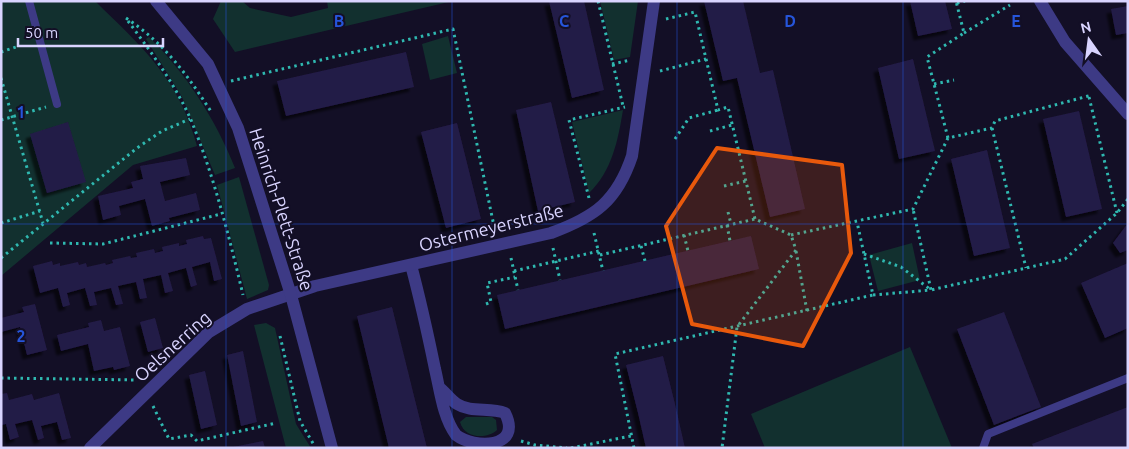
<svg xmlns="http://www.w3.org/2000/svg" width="1129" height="449" font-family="Ubuntu,sans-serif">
<defs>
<filter id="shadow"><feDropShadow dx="-4.5" dy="4.5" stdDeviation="1" flood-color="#0009"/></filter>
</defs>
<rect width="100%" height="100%" fill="#130f26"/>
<g fill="#12302f">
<path d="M1,1H95C143,48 179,79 197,146L133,165L1,276Z"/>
<polygon points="221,1 242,1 250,8 291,17 328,8 327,1 453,1 235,52 213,19"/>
<polygon points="600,1 638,1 630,57 614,60"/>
<polygon points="448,36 457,73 430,80 422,44"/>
<path d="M149,37C186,73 216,120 235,168L215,175L182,97L146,39Z"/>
<path d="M623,110C618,140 612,171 589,193L572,122Z"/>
<polygon points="239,177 269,285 268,290 247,299 217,185"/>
<polygon points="912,243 920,280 878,291 869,255"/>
<polygon points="266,323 275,328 296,424 311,448 286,448 254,325"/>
<polygon points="910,347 952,448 765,448 751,414"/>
<path d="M466,417H492L496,420L497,430C486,440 464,438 460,422Z"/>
</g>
<g fill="#241b47" filter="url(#shadow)">
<polygon points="549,1 584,1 604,90 572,98"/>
<polygon points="704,1 743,1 760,73 773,70 805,209 770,217 737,78 723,81"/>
<polygon points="910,1 945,1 952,29 918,36"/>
<polygon points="1128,6 1128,33 1116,35 1111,9"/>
<polygon points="406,52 414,87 286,116 277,81"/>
<polygon points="913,59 935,151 899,159 878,68"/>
<polygon points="551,102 575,202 538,211 516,110"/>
<polygon points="1079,111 1102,209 1066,217 1043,119"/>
<polygon points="68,122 86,182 47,193 30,134"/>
<polygon points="457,123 481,219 446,228 421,132"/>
<polygon points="987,150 1010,248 974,256 951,159"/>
<polygon points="186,158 190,175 160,182 165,201 196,193 200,210 169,218 170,221 152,226 145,199 119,206 121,215 103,220 98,196 133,188 131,182 143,179 140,166"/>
<polygon points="1128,223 1128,250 1120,253 1113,243"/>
<polygon points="203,236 204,239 211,238 222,279 214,281 210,262 192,267 197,285 191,287 186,268 168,273 173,291 165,293 161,275 143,279 147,298 140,299 136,282 118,286 123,304 116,305 111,288 94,292 97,305 90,306 85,288 67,293 70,305 63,307 58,288 40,293 33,266 52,261 53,265 60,263 60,266 78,262 79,265 86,263 87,267 105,263 106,265 113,263 112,260 130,256 131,258 137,257 136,253 154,249 155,253 163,251 162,247 179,243 179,246 187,244 186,240"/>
<polygon points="751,236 759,269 505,329 497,295"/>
<polygon points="1128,263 1128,328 1105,338 1081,283"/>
<polygon points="35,304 47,350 27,355 20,327 1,332 1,318 24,312 22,307"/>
<polygon points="392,307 414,396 427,448 389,448 357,316"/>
<polygon points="1004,312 1041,407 994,425 957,329"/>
<polygon points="155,318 163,348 148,352 140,322"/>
<polygon points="101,320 104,331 120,327 130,366 114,370 113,367 94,371 88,344 61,351 57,335 89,327 88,323"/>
<polygon points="243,351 257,422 241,426 227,355"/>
<polygon points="663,356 675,404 685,448 646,448 638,413 626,365"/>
<polygon points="205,371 217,425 201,429 189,375"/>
<polygon points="7,393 9,400 32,394 34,400 59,393 71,438 62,440 57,422 41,426 44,438 38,440 32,420 15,424 19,437 10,440 6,424 1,425 1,394"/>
<polygon points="1128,407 1128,448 1034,448 1032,444"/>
<polygon points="263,441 265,448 233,448 233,447"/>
</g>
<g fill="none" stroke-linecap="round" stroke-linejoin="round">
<g stroke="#2fb8b0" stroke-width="3" stroke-dasharray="2.5 4" stroke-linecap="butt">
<polyline points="598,1 623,106"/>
<polyline points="957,3 965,1"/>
<path d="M126,18C165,44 186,73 212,113"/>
<polyline points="666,19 695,12 718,110 728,107 755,219"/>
<path d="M128,21C151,52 175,84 191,120C214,176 229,236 243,295"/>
<polyline points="964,33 1010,5"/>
<polyline points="1,52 19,46"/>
<polyline points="612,64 631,60"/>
<polyline points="660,71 706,59"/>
<polyline points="1,78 43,223"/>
<polyline points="231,81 453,29 495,231"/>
<polyline points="934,84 954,80"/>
<polyline points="1089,97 1117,213"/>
<polyline points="1,120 46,107"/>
<polyline points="992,128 1026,268"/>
<polyline points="710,131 732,125"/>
<polyline points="948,138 927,57 964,33 956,1"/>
<polyline points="675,139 689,118 718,110"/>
<polyline points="724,186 746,181"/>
<polyline points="589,198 569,120 625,107"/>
<polyline points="728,212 731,224"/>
<polyline points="1,223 40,211"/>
<polyline points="727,225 730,241"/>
<polyline points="594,233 603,271"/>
<polyline points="684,235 688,251"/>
<polyline points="791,235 913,209 948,138 992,128 995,121 1092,95"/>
<polyline points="50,243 103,244 221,214"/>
<polyline points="641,246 645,261"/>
<polyline points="553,248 560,280"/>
<polyline points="796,251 807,311"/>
<polyline points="864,254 901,267 931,290 1065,259 1117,213 1128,199"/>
<polyline points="600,255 755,219 791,235 796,250 737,327 722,448"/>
<polyline points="1,258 137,148 162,131 190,119"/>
<polyline points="511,258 518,290"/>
<polyline points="514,271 599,251"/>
<polyline points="873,295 931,290 913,209"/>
<polyline points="486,304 491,302 487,283 515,277"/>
<polyline points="280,336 300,421 314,445"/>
<polyline points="1,378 137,380"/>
<polyline points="153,406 169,439 191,435 197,441 276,423"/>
<polyline points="521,441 535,445 567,448"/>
<polyline points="571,448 631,436"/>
<polyline points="634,448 615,354 873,295 857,222"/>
</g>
<g stroke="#3d3a85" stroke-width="8">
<polyline points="29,1 57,104"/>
<polyline points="983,448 988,434 1128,378"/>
</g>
<g stroke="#3d3a85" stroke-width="12">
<polyline points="1040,1 1065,42 1128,114"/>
<path d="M411,265C420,299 428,335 435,369C440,390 443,418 456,435C474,449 523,449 505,413C490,407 471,413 457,404C451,400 445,392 439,387"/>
<path d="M90,448L209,332L247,309L315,286L551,233C595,217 617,201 632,156L654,1"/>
</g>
<polyline stroke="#3d3a85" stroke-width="12" points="156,1 208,64 238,128 291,295 332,448"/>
</g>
<path fill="#e8590c" fill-opacity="0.2" stroke="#e8590c" stroke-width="4" stroke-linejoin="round" d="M717,148L842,165L851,253L803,346L692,324L666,226Z"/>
<path fill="none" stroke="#2655da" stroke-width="1" stroke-opacity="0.55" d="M226,1V448M452,1V448M677,1V448M903,1V448M1,224H1128"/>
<g text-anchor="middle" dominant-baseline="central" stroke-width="4" stroke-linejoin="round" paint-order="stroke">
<g font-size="18" fill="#d9d4ff" stroke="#130f26">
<text transform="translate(282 209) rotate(72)">Heinrich-Plett-Straße</text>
<text transform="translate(491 227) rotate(-14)">Ostermeyerstraße</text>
<text transform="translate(172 346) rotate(-42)">Oelsnerring</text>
</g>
</g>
<g font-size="16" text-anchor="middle" font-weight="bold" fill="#2655da" stroke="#130f26" stroke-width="4" stroke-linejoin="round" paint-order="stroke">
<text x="339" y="27">B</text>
<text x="564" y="27">C</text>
<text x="790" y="27">D</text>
<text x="1016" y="27">E</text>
<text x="21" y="118">1</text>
<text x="21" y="342">2</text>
</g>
<rect width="1129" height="449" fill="none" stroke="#d9d4ff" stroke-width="5"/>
<g transform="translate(1089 40) rotate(346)" stroke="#130f26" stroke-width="4" paint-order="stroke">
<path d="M0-4L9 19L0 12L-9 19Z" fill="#d9d4ff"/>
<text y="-8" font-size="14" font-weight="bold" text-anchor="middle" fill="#d9d4ff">N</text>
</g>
<path d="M18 38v8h145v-8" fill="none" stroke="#d9d4ff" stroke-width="2.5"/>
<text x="25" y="38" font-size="15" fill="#d9d4ff" stroke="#130f26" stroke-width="4" paint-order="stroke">50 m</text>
</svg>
